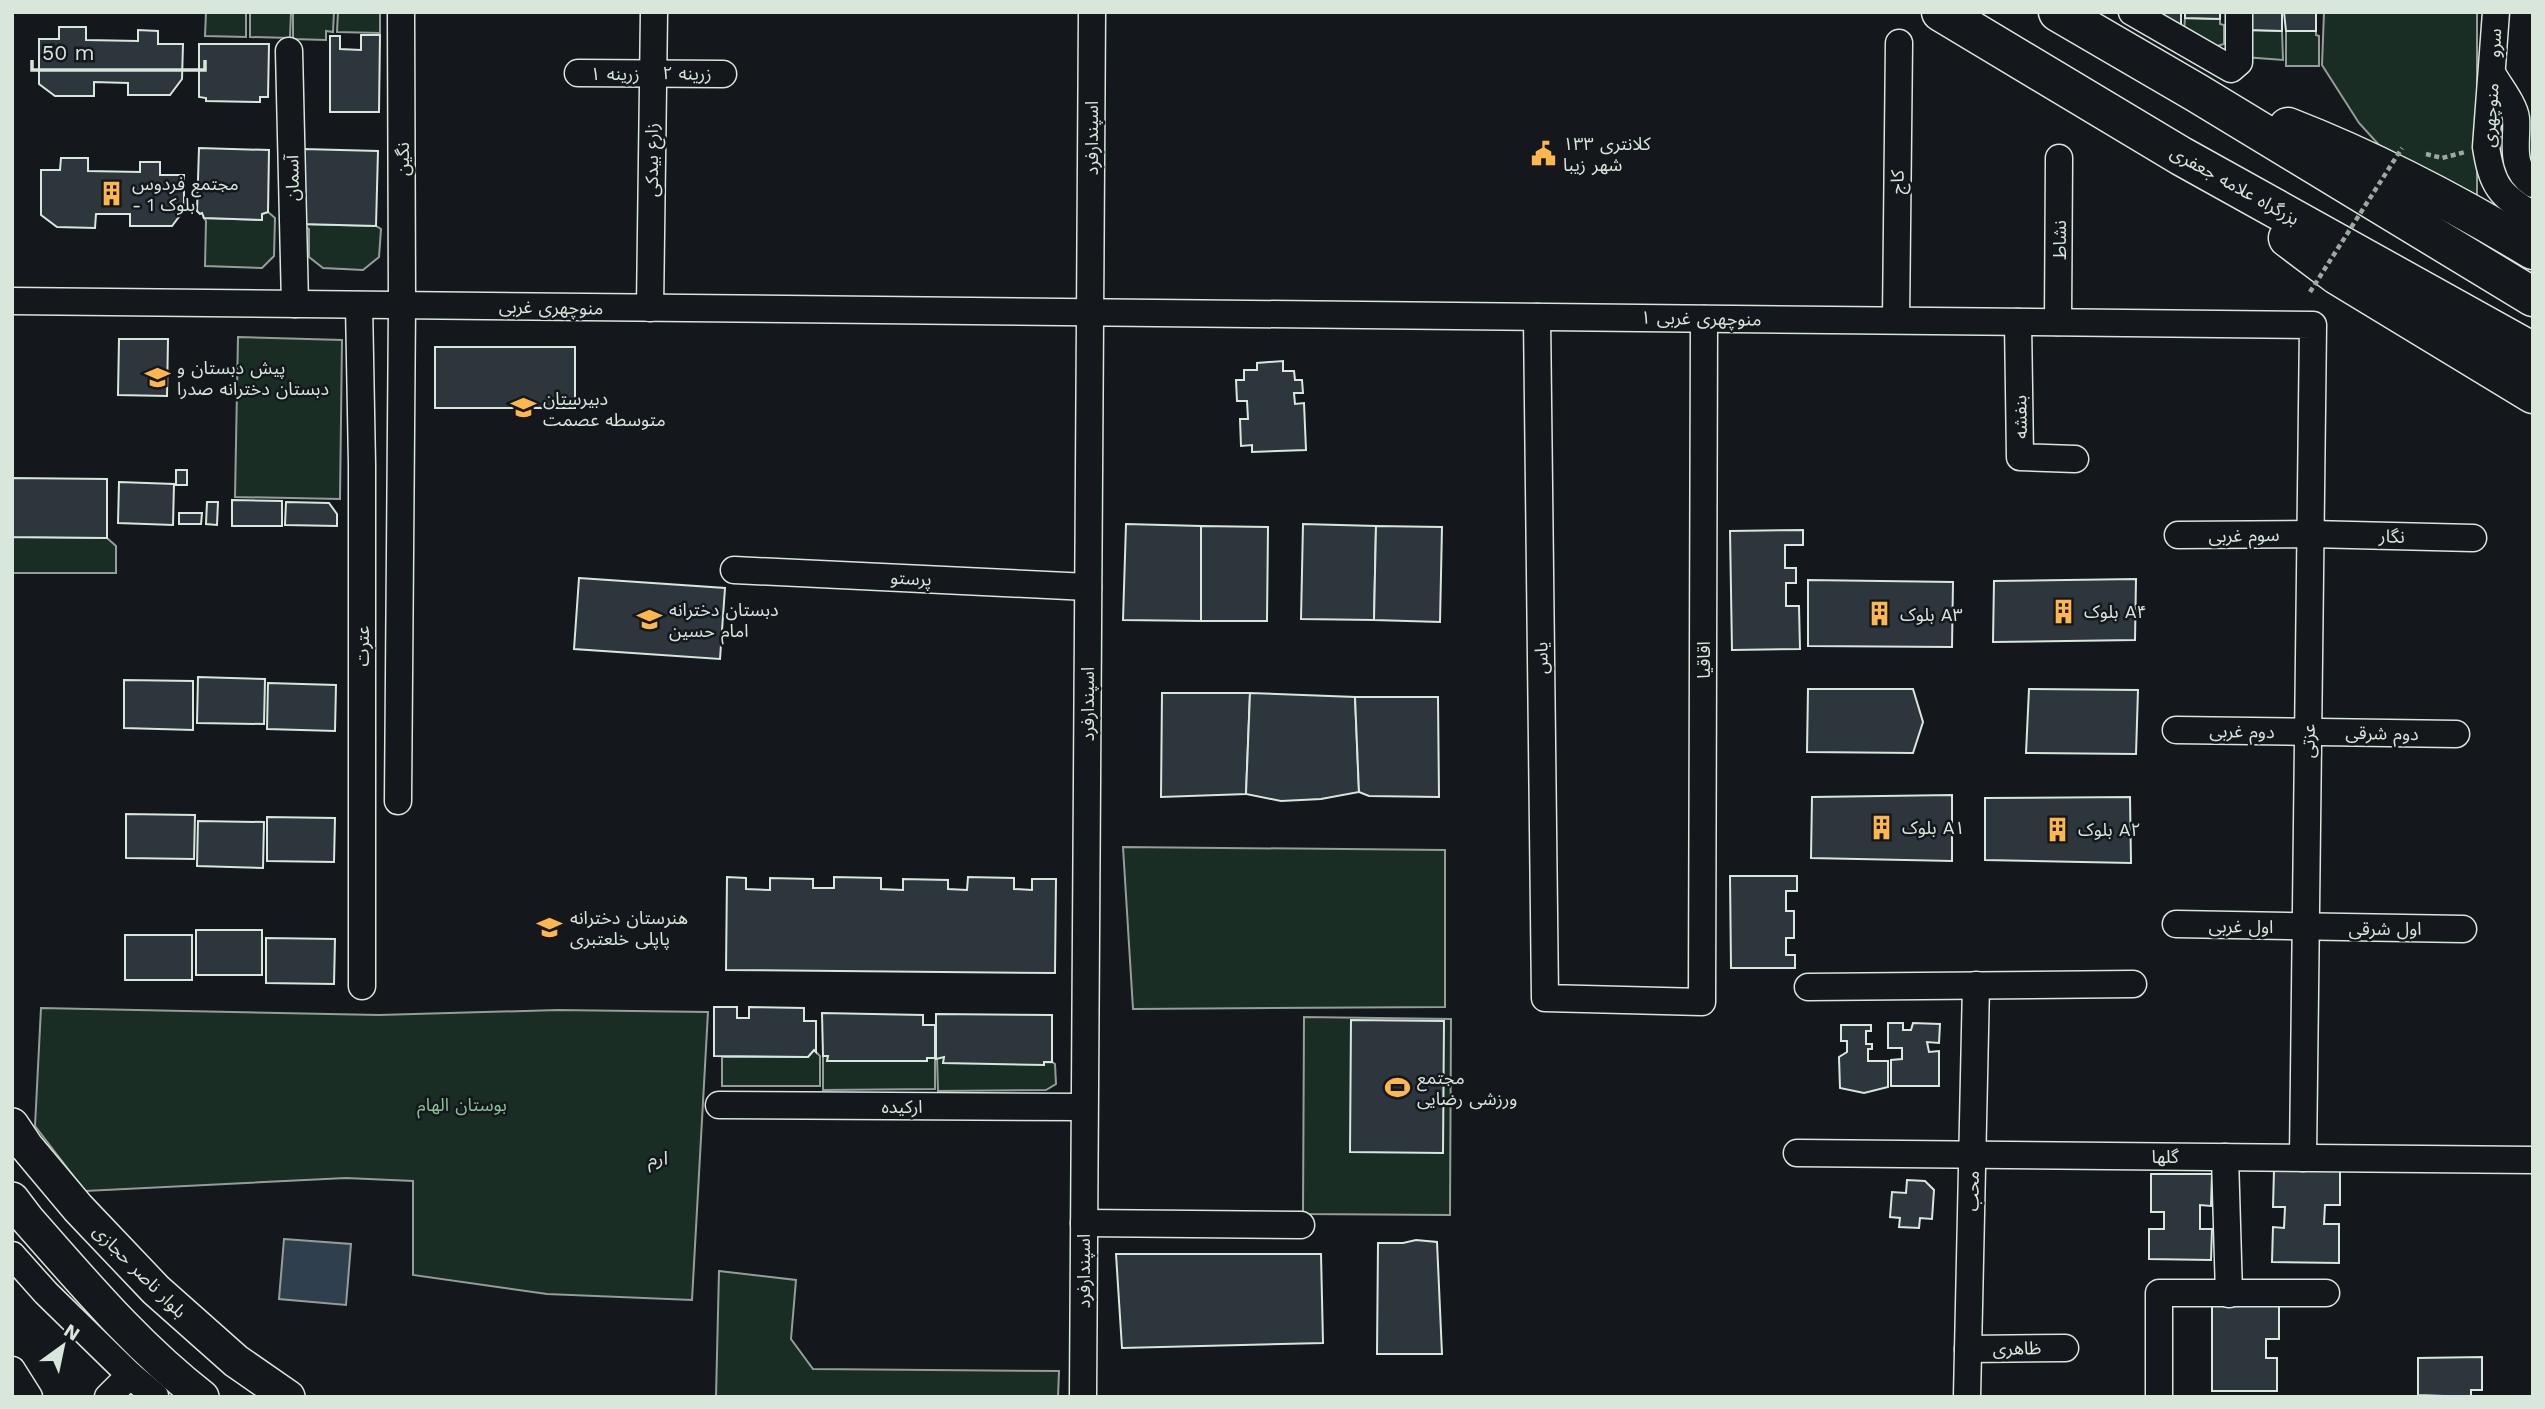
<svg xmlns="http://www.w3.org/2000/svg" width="2545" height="1409" font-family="'Work Sans','Noto Sans Arabic',sans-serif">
<rect width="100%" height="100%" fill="#14181c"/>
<g fill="#1a2d24" stroke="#939e99" stroke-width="2">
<polygon points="206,12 246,12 246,37 205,36"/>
<polygon points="250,12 291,12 290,38 250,37"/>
<polygon points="293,12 334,12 333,32 326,31 326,40 293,39"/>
<polygon points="338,12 380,12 380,33 337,32"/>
<polygon points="2324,12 2477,12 2477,196 2379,145 2359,123 2322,65"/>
<polygon points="2185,18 2220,19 2220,24 2224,25 2224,44 2211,48 2184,32"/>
<polygon points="2248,30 2282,31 2283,60 2244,57"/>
<polygon points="2286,31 2316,31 2316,35 2319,36 2319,66 2286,66"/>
<polygon points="268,212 275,218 274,256 262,268 205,266 206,221 204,218 262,220 262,214"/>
<polygon points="301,224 376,226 381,229 379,257 363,270 323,268 309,257 309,229"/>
<polygon points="238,337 342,340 340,499 235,497"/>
<polygon points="12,537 107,538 116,546 116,573 12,573"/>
<polygon points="1123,847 1445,850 1445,1007 1133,1009"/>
<polygon points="41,1008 379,1015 558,1010 708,1012 692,1300 547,1294 413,1275 413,1181 346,1178 85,1191 35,1126"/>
<polygon points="1304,1017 1451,1019 1450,1215 1303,1214"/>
<polygon points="814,1050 820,1056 820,1086 722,1086 722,1057 808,1057"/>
<polygon points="823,1056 828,1056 828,1061 926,1061 927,1058 935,1058 935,1089 823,1090"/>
<polygon points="937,1057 944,1057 944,1063 1052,1062 1055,1064 1056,1084 1046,1090 938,1091"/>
<polygon points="719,1271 796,1280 791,1339 813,1369 1059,1371 1058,1397 716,1397"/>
</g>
<polygon fill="#2f3f4d" stroke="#939e99" stroke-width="2" points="284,1239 351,1244 346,1305 279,1299"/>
<g fill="#2c363c" stroke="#d8e6dc" stroke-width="2">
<polygon points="2145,12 2181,12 2181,31"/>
<polygon points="2185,12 2220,12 2220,19 2185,18"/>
<polygon points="2247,12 2282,12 2282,31 2248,30"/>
<polygon points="2284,12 2316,12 2316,31 2286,31"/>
<polygon points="59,27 86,27 86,40 138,41 138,30 158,31 158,44 183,44 182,79 170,95 128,95 128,83 94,82 94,96 55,96 39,84 39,39 59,39"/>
<polygon points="361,35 380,35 379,112 330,112 330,36 340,36 340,49 361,50"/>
<polygon points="199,44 269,44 268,97 260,97 260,102 206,101 206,98 199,97"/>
<polygon points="199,148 269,150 268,212 262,214 262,220 204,218 202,213 200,214 197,211"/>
<polygon points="303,149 378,151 376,226 301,224"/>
<polygon points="61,158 88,158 88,171 140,172 140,162 160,162 160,175 184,175 184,210 172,226 130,226 130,214 96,214 95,228 57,227 41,215 41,170 60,170"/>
<polygon points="119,339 168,339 167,396 118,395"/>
<rect x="435" y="347" width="140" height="61"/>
<polygon points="1283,361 1283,371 1294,371 1295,380 1302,380 1303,393 1294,393 1295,404 1304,403 1306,450 1252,452 1252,445 1241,446 1240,419 1248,419 1247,401 1237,401 1236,380 1244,380 1244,370 1257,370 1257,363"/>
<rect x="176" y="470" width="11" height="15"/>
<polygon points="12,478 107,479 107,538 12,537"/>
<polygon points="119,482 174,484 173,525 118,523"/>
<polygon points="232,500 282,501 282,526 232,526"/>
<polygon points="207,502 218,502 217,525 206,524"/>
<polygon points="286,502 329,503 337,514 337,526 285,525"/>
<polygon points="179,513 202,513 201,524 179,524"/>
<polygon points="1126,524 1201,526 1201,621 1123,620"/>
<polygon points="1303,524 1376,526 1374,620 1301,619"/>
<polygon points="1201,526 1268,527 1267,621 1201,621"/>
<polygon points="1376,526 1442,527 1440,622 1374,620"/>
<polygon points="1803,530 1803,545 1785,545 1785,568 1796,568 1796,583 1786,583 1786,606 1799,606 1800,649 1732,650 1730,531"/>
<polygon points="579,578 725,588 720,659 574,649"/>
<polygon points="2136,579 2135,640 1993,642 1994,581"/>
<polygon points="1808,580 1953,582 1952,647 1808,646"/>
<polygon points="198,677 265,679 264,724 197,723"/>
<polygon points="124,680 193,681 193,730 124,728"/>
<polygon points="268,683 336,685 335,731 267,729"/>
<polygon points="1808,689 1913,689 1923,722 1913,753 1807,752"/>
<polygon points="2029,689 2138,690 2136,754 2026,753"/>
<polygon points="1162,693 1250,693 1246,794 1161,797"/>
<polygon points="1250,693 1355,697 1359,792 1321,799 1281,801 1246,794"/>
<polygon points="1355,697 1438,697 1439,797 1369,796 1359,792"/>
<polygon points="1952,795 1952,861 1811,858 1812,797"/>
<polygon points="2130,797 2131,863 1985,860 1985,798"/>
<polygon points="126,814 195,815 194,859 126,858"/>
<polygon points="267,817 335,818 334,862 267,861"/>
<polygon points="198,821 264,822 263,868 197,866"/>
<polygon points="1730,876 1797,876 1797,891 1786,891 1786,911 1794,911 1794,938 1786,938 1786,955 1795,955 1795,968 1731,968"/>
<polygon points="727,877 746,878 746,889 770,890 770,878 813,879 813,888 834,888 834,877 881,878 881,889 903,890 903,879 948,880 948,889 967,890 968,877 1014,878 1014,889 1032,890 1032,879 1056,879 1055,973 726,970"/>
<rect x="196" y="930" width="66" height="45"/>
<rect x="125" y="935" width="67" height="45"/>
<polygon points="266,938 335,939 334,984 266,983"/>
<polygon points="714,1007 737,1007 737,1018 749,1018 749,1007 804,1008 804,1021 816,1021 816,1052 814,1050 808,1057 714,1056"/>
<polygon points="822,1013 923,1015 923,1025 935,1025 935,1058 927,1058 927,1061 827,1061 828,1056 823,1056"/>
<polygon points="936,1014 1052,1015 1052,1062 1044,1062 1044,1065 943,1063 944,1057 936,1059"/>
<polygon points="1351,1020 1444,1021 1443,1153 1350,1152"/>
<polygon points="1888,1023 1903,1023 1903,1030 1911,1030 1913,1023 1940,1024 1939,1043 1927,1042 1929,1052 1939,1051 1939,1086 1891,1086 1891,1060 1902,1059 1902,1048 1888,1048"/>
<polygon points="1841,1025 1871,1025 1871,1031 1866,1031 1866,1044 1872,1044 1872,1049 1868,1049 1868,1061 1888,1061 1888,1087 1864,1093 1840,1088 1839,1057 1847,1052 1847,1041 1841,1041"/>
<polygon points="2274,1170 2340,1171 2340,1205 2325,1205 2324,1224 2339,1224 2339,1263 2272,1262 2273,1227 2284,1228 2285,1207 2273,1207"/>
<polygon points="2151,1174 2212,1174 2211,1206 2200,1205 2200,1229 2212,1229 2211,1260 2149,1259 2149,1229 2164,1229 2164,1212 2151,1212"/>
<polygon points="1907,1180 1925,1181 1934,1190 1932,1219 1920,1218 1919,1228 1899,1227 1900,1218 1890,1217 1892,1192 1906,1193"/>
<polygon points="1416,1240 1437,1242 1442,1354 1377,1354 1378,1243 1403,1243"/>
<polygon points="1116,1254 1321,1254 1323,1343 1122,1348"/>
<polygon points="2212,1303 2279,1304 2279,1339 2266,1339 2266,1358 2277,1358 2277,1391 2212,1391"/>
<polygon points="2482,1357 2482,1390 2471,1390 2471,1397 2418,1395 2418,1358"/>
</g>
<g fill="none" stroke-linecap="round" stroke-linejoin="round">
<defs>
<g id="minor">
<polyline points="2132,12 2231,69 2239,62 2239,12"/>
<path d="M2496,12L2486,147C2492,185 2499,195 2533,215"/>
<polyline points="289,51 295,304"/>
<polyline points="578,73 723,74"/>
<path d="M2492,73C2499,86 2514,104 2516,118C2518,141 2508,167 2533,184"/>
<polyline points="12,301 2313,325 2303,1158"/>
<polyline points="359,305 362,465 362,986"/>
<polyline points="650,308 654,12"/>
<polyline points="1537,317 1545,998 1702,1002 1704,319"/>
<polyline points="1896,320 1899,43"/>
<polyline points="2018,322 2020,457 2075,459"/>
<polyline points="2058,322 2059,158"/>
<polyline points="2178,535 2311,534 2473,538"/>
<polyline points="734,570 1088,587"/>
<polyline points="2176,730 2456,734"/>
<polyline points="398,801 402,305 401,12"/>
<polyline points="2176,924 2463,929"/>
<polyline points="1808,987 2133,984"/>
<polyline points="719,1105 1084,1107"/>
<polyline points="1797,1153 2533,1160"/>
<polyline points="2225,1157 2229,1294"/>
<polyline points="1084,1223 1301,1225"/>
<polyline points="12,1255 46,1293 130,1375 108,1397"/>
<polyline points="1968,1349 2065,1348"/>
<polyline points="12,1370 29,1397"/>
<polyline points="130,1375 155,1396"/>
<polyline points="1083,1397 1092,12"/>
<polyline points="1967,1397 1976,985"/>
<polyline points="2159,1397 2159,1293 2326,1293"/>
</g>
<g id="major">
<polyline points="12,1125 26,1146 78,1208 156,1290 236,1361 288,1397"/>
<path d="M12,1199L28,1220C83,1282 136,1346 202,1397"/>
</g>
<g id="highway">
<polyline points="1941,12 2181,156 2533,352"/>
<polyline points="2058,12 2197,93 2533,297"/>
<path d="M2288,127C2373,160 2455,203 2533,250"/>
<polyline points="2288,238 2337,275 2533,394"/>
</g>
</defs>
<use href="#minor" stroke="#d8e6dc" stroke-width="29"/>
<use href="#major" stroke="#d8e6dc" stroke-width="36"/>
<use href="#highway" stroke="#d8e6dc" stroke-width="41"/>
<polyline stroke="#9da8a2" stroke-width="4.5" stroke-dasharray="5 3.5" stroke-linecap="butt" points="2426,154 2442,158 2465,152"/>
<use href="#minor" stroke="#14181c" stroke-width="26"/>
<use href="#major" stroke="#14181c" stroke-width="33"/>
<use href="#highway" stroke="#14181c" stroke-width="38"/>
<polyline stroke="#9da8a2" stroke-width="4.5" stroke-dasharray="5 3.5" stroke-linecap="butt" points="2310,292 2402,148"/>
</g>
<defs>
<symbol id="civic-bare" viewBox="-9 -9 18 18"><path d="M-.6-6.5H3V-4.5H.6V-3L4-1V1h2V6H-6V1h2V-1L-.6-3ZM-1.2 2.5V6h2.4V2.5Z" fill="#ffb74d" stroke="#14181c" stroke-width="2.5" paint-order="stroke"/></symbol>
<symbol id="building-bare" viewBox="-9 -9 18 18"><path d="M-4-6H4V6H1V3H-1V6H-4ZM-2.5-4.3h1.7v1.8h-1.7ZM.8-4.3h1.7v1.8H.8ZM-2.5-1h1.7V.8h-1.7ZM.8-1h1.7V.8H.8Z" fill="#ffb74d" stroke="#14181c" stroke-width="2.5" paint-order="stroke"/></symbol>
<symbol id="school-bare" viewBox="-9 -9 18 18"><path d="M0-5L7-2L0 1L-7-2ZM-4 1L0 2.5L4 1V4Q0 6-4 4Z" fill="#ffb74d" stroke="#14181c" stroke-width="2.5" paint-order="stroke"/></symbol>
<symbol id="stadium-bare" viewBox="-9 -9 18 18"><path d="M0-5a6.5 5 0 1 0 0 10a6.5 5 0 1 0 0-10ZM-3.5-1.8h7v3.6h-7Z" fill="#ffb74d" stroke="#14181c" stroke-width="2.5" paint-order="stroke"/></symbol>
</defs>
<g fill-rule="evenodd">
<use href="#civic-bare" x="1526" y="136" width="35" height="35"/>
<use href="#building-bare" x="94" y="176" width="35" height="35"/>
<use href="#school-bare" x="140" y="360" width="35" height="35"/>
<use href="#school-bare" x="506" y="390" width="35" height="35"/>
<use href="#building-bare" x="2046" y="594" width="35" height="35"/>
<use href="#building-bare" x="1862" y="596" width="35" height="35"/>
<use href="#school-bare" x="632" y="602" width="35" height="35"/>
<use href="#building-bare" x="1864" y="810" width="35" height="35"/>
<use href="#building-bare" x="2040" y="812" width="35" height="35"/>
<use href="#school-bare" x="532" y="910" width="35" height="35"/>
<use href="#stadium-bare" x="1380" y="1070" width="35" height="35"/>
</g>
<g text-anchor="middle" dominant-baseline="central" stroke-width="5" stroke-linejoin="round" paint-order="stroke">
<g font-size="18" fill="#d8e6dc" stroke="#14181c">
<text transform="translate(2494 43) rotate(-87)">سرو</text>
<text x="615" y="73">زرینه ۱</text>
<text transform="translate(687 73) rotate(1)">زرینه ۲</text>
<text transform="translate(2490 115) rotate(-86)">منوچهری</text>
<text transform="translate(1091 138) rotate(-90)">اسپندارفرد</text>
<text transform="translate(402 159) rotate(-90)">نگین</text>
<text transform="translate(651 160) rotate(-90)">زارع بیدکی</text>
<text transform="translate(292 178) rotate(-91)">آسمان</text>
<text transform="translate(1897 182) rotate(-89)">کاج</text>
<text transform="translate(2235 185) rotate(29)">بزرگراه علامه جعفری</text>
<text transform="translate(2059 240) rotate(-90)">نشاط</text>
<text transform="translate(551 307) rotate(1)">منوچهری غربی</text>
<text transform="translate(1701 318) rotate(1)">منوچهری غربی ۱</text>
<text transform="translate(2020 417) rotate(-91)">بنفشه</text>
<text transform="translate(2244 535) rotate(-1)">سوم غربی</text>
<text transform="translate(2392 536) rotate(2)">نگار</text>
<text transform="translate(911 578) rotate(3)">پرستو</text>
<text transform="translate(362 646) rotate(-90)">عترت</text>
<text transform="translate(1541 658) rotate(-91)">یاس</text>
<text transform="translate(1703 660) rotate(-90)">اقاقیا</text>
<text transform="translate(1087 704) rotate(-90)">اسپندارفرد</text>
<text transform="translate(2242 731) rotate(1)">دوم غربی</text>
<text transform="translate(2382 733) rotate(1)">دوم شرقی</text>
<text transform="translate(2308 741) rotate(-89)">عزتی</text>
<text transform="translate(2241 926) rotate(1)">اول غربی</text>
<text x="2385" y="928">اول شرقی</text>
<text x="902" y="1106">ارکیده</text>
<text x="2165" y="1156">گلها</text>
<text transform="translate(1972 1191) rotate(-89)">محب</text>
<text transform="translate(140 1271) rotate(45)">بلوار ناصر حجازی</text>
<text transform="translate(1083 1271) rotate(-90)">اسپندارفرد</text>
<text transform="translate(2017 1348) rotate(-1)">ظاهری</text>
</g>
<g font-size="18" fill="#d8e6dc" stroke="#14181c" text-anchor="start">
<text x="1563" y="143">کلانتری ۱۳۳<tspan x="1563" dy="21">شهر زیبا</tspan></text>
<text x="132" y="183">مجتمع فردوس<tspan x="132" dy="21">- بلوک 1</tspan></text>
<text x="177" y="367">پیش دبستان و<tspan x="177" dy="21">دبستان دخترانه صدرا</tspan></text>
<text x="543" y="398">دبیرستان<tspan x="543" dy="21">متوسطه عصمت</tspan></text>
<text x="669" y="609">دبستان دخترانه<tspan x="669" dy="21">امام حسین</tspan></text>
<text x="2084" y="611">بلوک A۴</text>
<text x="1900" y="614">بلوک A۳</text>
<text x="1902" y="827">بلوک A۱</text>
<text x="2078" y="829">بلوک A۲</text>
<text x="570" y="917">هنرستان دخترانه<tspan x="570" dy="21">پاپلی خلعتبری</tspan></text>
<text x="1417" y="1077">مجتمع<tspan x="1417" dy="21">ورزشی رضایی</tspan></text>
</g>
<g font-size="18" fill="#8ac095" stroke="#14181c">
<text x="462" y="1104">بوستان الهام</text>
</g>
<g font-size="19" fill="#d8e6dc" stroke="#14181c">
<text x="658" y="1158">ارم</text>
</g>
</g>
<rect width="2545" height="1409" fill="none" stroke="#d8e6dc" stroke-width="28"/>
<g transform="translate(63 1346) rotate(33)" stroke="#14181c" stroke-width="5" paint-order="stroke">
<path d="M0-5L12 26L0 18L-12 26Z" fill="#d8e6dc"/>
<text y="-10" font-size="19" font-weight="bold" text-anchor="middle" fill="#d8e6dc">N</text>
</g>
<path d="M32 60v10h173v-10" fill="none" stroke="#d8e6dc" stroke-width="3.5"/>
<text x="42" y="60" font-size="21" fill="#d8e6dc" stroke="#14181c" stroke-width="5" paint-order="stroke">50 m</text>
</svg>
